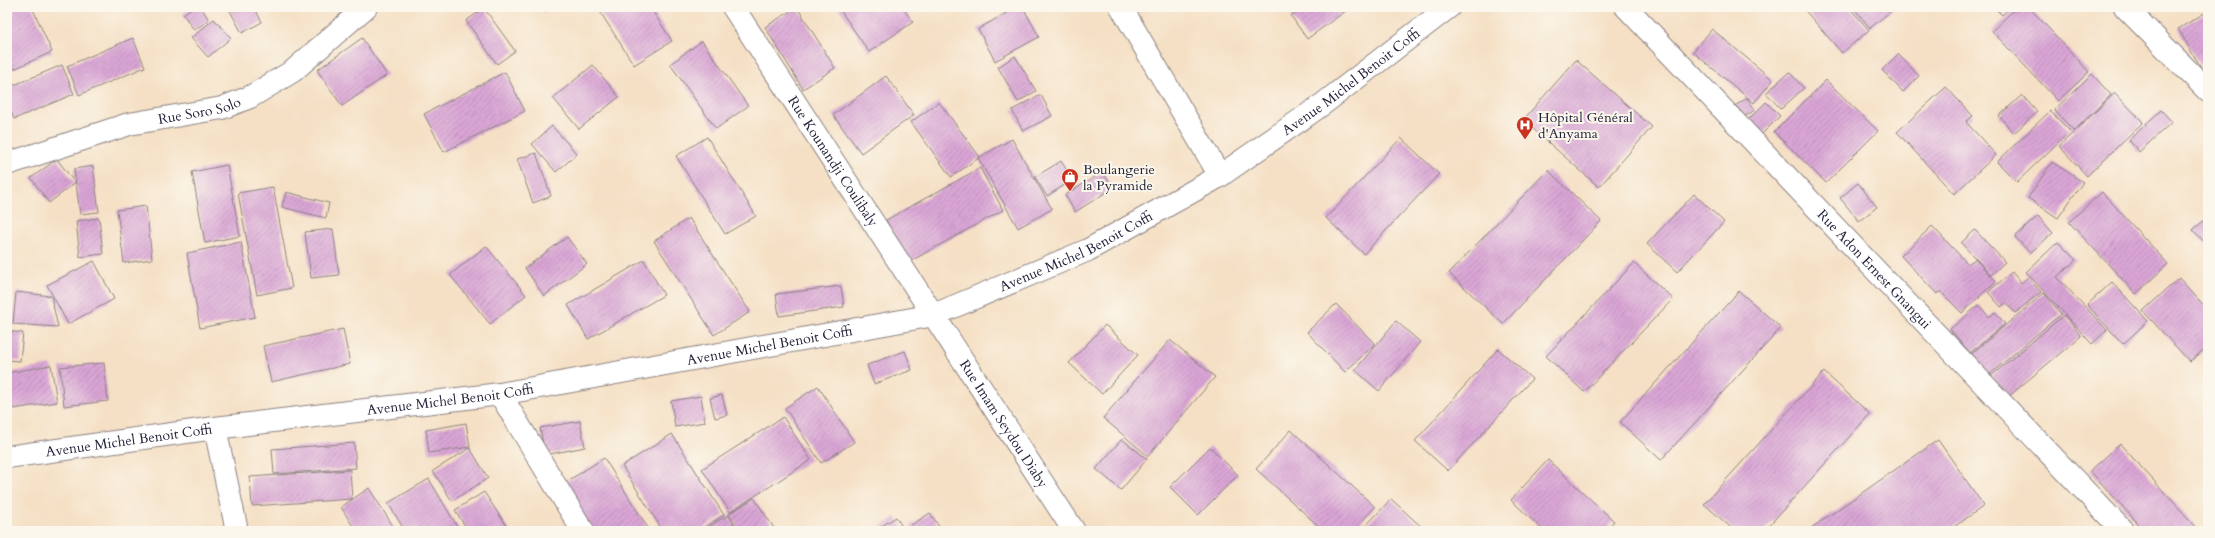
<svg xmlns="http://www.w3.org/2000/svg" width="2215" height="538" font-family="Cardo,serif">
<defs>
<pattern id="building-hatch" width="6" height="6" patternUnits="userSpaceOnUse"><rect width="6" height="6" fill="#daa6d6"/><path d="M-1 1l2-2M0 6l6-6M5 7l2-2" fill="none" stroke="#b087af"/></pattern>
</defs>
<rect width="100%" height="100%" fill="#fbf7ec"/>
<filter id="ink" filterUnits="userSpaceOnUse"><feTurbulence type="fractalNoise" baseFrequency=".025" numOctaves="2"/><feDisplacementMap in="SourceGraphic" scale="8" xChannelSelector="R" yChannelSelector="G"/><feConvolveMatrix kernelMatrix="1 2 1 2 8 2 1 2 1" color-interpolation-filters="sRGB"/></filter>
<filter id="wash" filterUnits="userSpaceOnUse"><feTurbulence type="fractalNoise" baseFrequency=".012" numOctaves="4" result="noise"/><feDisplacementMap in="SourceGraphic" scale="16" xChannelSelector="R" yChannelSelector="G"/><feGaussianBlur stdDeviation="0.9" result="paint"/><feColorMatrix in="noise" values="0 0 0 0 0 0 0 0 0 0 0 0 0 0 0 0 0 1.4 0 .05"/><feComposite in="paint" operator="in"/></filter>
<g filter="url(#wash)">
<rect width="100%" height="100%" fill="#f5e0c5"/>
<g id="blocks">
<g fill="url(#building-hatch)">
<polygon points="7,7 32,7 52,52 7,72"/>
<polygon points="193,7 201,7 209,20 194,30 183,14"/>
<polygon points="228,7 254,7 262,22 242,33"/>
<polygon points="541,7 553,7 544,12"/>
<polygon points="597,7 650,7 672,41 634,65"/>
<polygon points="797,7 835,68 803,89 765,27"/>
<polygon points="838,7 902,7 913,22 869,52"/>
<polygon points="1017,7 1023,7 1039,37 995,61 978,29"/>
<polygon points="1304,7 1344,7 1347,10 1307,39 1291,16"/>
<polygon points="1802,7 1849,7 1869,30 1842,53"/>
<polygon points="1853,7 1896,7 1870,28"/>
<polygon points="1994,7 2011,7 2002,15"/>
<polygon points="2017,7 2029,7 2089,72 2058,101 1992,31"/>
<polygon points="484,8 515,51 497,64 466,21"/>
<polygon points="2208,11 2208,79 2178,29"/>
<polygon points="214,19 231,38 208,57 191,38"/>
<polygon points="1712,29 1773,80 1754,103 1693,52"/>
<polygon points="133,38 145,67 79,95 67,66"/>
<polygon points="362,38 387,75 342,106 317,70"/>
<polygon points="702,41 748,106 716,129 670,64"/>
<polygon points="1898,54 1919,76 1903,92 1882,70"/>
<polygon points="1015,56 1036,91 1018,102 998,67"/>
<polygon points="1576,60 1652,127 1599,187 1523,120"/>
<polygon points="62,65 74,94 14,119 7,102 7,88"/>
<polygon points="593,65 619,97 579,129 553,98"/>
<polygon points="505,72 525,111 444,152 424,114"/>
<polygon points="1789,72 1804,88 1781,109 1766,93"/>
<polygon points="2092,74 2111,95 2074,131 2054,110"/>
<polygon points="886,76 914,115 861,153 833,115"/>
<polygon points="1826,80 1878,131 1826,183 1774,132"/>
<polygon points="1946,87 1973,116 1966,122 1996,155 1954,194 1897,132"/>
<polygon points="2115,93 2143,122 2087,176 2059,146"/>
<polygon points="1041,95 1052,116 1023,131 1012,110"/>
<polygon points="2022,95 2037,112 2014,133 1999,116"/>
<polygon points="1747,98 1755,110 1739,120 1732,108"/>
<polygon points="939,102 980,157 951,177 911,122"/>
<polygon points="1766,102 1780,116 1762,134 1748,120"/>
<polygon points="2161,110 2172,122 2139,152 2129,140"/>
<polygon points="2050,111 2070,131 2017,182 1997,162"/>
<polygon points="552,126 577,154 556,172 532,144"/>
<polygon points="707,137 756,216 725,234 676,156"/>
<polygon points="1401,138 1439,174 1364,254 1326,218"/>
<polygon points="1012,139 1052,209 1018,228 978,158"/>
<polygon points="536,153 551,196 533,203 517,159"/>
<polygon points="57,159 75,183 49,203 31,178"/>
<polygon points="1061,161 1073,180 1047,196 1035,177"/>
<polygon points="2052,162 2083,182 2058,218 2028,198"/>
<polygon points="227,165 240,236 205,243 192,172"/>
<polygon points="93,166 99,212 80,214 74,169"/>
<polygon points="980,168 1003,210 909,262 886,220"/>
<polygon points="1548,170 1601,221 1503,324 1449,273"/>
<polygon points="1103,172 1113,188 1075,212 1065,195"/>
<polygon points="1858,183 1877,207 1859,221 1840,198"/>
<polygon points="273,187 292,288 257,295 238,193"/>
<polygon points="286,192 329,203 326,218 282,207"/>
<polygon points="2102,192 2168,264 2136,294 2069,222"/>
<polygon points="1694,194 1724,222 1677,272 1647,244"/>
<polygon points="146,206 152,259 124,263 117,210"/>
<polygon points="2038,216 2053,233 2030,253 2015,237"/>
<polygon points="2208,217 2208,246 2193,230"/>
<polygon points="99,218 103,254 80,257 76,221"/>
<polygon points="689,218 750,312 714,335 654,241"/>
<polygon points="1932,226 1968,264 1975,259 1996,281 1962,313 1940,291 1937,294 1901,256"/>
<polygon points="333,229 339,275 311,278 305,232"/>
<polygon points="1975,230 2005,262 1991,275 1961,243"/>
<polygon points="567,237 587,264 544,296 525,268"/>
<polygon points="241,242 255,317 200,328 187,253"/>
<polygon points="2058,242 2076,260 2057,277 2107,330 2092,344 2026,272"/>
<polygon points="486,246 526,295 490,324 450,275"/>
<polygon points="644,260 664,295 588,339 568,305"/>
<polygon points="94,261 114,299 68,324 47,285"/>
<polygon points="1634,263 1673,299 1584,392 1546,356"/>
<polygon points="2012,272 2021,283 2028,277 2041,292 2015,313 2006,303 2001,307 1988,292"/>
<polygon points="2179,278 2208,310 2208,346 2190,362 2143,311"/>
<polygon points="2112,282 2148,321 2123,344 2087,305"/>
<polygon points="841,286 844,307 779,316 776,294"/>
<polygon points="1739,291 1781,328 1661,460 1620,422"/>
<polygon points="16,292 51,296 58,327 13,324"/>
<polygon points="2044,293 2061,314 1989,375 1971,354"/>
<polygon points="1336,304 1375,344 1345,372 1307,332"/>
<polygon points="1979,305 1989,317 1995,312 2005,324 1970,353 1950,329"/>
<polygon points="2064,315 2081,336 2009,396 1991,376"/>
<polygon points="1396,321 1420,342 1379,391 1355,370"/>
<polygon points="1105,325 1138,355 1102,394 1069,363"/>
<polygon points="343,329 350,364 271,382 263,346"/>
<polygon points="7,331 23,333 20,361 7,360"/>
<polygon points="1170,340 1215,377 1148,456 1103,418"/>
<polygon points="1498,349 1532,379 1448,471 1415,441"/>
<polygon points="905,351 912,370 874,384 867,365"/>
<polygon points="104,363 108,401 64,406 60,367"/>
<polygon points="51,365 57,402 7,410 7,373"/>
<polygon points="1824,372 1870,414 1764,531 1735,531 1704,504"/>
<polygon points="818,386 854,442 821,463 785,408"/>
<polygon points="722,395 727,415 715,418 710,398"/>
<polygon points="701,396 705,422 675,427 671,401"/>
<polygon points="783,417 811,460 730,512 702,469"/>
<polygon points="580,421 585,447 545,455 540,428"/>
<polygon points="466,423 470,447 429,453 426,430"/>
<polygon points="1291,430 1375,507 1353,531 1324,531 1256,469"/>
<polygon points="672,434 724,515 699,531 663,531 622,466"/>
<polygon points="1122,439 1147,459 1121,490 1096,469"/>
<polygon points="1938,440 1984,506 1948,531 1807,531"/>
<polygon points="354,443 356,468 274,474 272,449"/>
<polygon points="2120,444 2200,531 2145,531 2090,471"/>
<polygon points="1210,447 1238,475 1198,515 1170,487"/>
<polygon points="470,448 488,478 452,501 433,471"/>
<polygon points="604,458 650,531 585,531 558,487"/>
<polygon points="1548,460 1614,521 1605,531 1544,531 1511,500"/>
<polygon points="350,470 352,499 252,506 250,477"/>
<polygon points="429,479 460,531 405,531 388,503"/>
<polygon points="369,488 396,531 356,531 341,507"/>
<polygon points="484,492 510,531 468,531 455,510"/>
<polygon points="754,498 776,531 740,531 729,514"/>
<polygon points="1391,499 1426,531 1361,531"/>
<polygon points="930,513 942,531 914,531 910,526"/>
<polygon points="728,515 738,531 702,531"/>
<polygon points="896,517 905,531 874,531"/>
</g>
</g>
</g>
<g filter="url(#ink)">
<use href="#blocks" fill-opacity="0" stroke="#8c8180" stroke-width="1"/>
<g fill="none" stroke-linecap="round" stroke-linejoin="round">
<defs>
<g id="minor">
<path id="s1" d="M733,7L1074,531"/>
<polyline points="1121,7 1220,176"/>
<path id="s2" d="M1626,7L2123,531"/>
<polyline points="2125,7 2208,91"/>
<path id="s3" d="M7,164L129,124L222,108L250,97L293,71L366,7"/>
<polyline points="500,394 583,531"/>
<polyline points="215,428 237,531"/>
<path id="s4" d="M7,457L215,428L500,394L934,315L1088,250L1220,176L1323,104L1449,7"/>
</g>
</defs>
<use href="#minor" stroke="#8c8180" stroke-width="24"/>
<use href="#minor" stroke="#fff" stroke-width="22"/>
</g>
</g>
<defs>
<symbol id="hospital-pin" viewBox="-11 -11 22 30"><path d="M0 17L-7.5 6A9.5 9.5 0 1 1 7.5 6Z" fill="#c8321e" stroke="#fbf7ec"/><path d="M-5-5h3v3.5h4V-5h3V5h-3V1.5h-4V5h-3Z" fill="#fff"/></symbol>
<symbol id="shop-pin" viewBox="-11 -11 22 30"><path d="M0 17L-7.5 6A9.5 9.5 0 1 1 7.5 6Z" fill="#c8321e" stroke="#fbf7ec"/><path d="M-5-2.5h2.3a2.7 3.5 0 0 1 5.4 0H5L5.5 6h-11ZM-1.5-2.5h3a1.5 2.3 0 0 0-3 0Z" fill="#fff"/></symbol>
</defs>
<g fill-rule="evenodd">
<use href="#hospital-pin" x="1515" y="115" width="20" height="27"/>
<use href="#shop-pin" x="1060" y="167" width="20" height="27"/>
</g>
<g text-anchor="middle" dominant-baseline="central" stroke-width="4" stroke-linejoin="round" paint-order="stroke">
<g font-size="14" fill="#22223b" stroke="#fbf7ec">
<text stroke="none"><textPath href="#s4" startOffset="1418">Avenue Michel Benoit Coffi</textPath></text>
<text stroke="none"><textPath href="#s3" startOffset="200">Rue Soro Solo</textPath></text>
<text stroke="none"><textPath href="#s1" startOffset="184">Rue Kounandji Coulibaly</textPath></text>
<text stroke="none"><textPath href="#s4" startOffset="1094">Avenue Michel Benoit Coffi</textPath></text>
<text stroke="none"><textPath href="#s2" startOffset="361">Rue Adon Ernest Gnangui</textPath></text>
<text stroke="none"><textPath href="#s4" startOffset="771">Avenue Michel Benoit Coffi</textPath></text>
<text stroke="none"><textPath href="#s4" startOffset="447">Avenue Michel Benoit Coffi</textPath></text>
<text stroke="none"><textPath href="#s1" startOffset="497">Rue Imam Seydou Diaby</textPath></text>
<text stroke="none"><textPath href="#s4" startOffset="123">Avenue Michel Benoit Coffi</textPath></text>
</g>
<g font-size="14" fill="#22223b" stroke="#fbf7ec" text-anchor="start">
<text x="1538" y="117">Hôpital Général<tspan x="1538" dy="16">d'Anyama</tspan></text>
<text x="1083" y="169">Boulangerie<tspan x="1083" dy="16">la Pyramide</tspan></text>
</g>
</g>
<rect width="2215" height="538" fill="none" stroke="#fbf7ec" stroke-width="24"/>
</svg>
